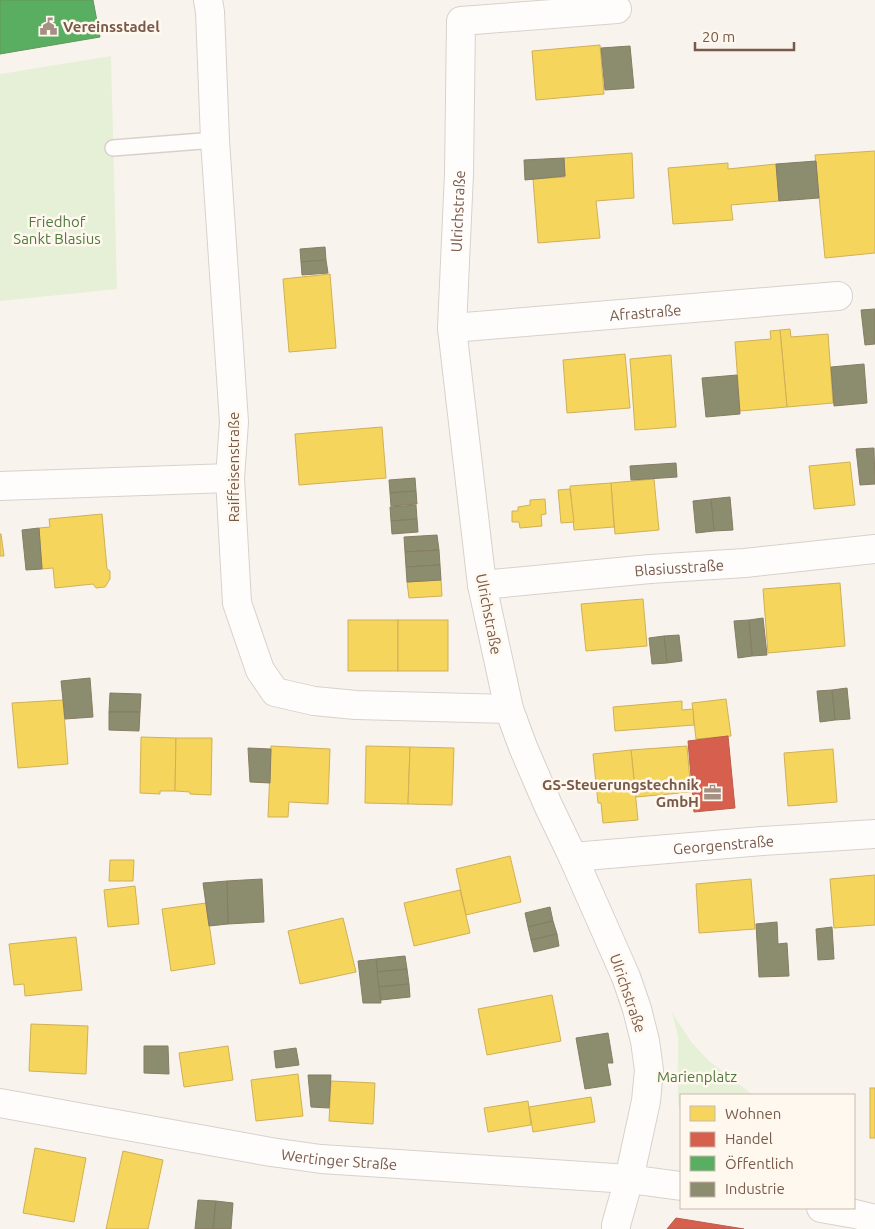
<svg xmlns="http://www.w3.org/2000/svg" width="875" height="1229" font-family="Ubuntu,sans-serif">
<rect width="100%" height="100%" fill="#f8f4ed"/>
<g fill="#e5f0d7">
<polygon points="111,56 117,289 0,301 0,74"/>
<polygon points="672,1013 692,1043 709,1061 753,1095 681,1095 681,1115 678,1101 678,1036"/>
</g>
<g fill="#f6d55c" stroke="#d0b057">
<polygon points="600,45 604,94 536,100 532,51"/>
<polygon points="875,151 875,253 825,258 815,155"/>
<polygon points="632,153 634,198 596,201 600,238 538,243 533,179 565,177 564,158"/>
<polygon points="728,163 728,169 776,164 779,201 731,205 733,220 673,224 668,168"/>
<polygon points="330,274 336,348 289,352 283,279"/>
<polygon points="790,329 791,337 828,334 833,403 787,407 780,330"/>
<polygon points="780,330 787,407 740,411 735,342 771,339 770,331"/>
<polygon points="625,354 630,408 567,413 563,360"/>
<polygon points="671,355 676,427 635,430 630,359"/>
<polygon points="382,427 386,478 299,485 295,434"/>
<polygon points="850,462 855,505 814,509 809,466"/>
<polygon points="654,479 659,530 615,534 611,483"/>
<polygon points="611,483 614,527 574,530 570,486"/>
<polygon points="570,489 574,522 561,523 558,490"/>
<polygon points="545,499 546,514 541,515 542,526 520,528 519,522 512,522 512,511 518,511 518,507 530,505 530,500"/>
<polygon points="102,514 107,569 110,571 110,579 105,587 96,588 93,584 55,588 53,568 42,569 39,528 50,527 49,519"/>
<polygon points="0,534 1,534 4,556 0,556"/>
<polygon points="441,580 442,596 409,598 407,582"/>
<polygon points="840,583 845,646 768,653 763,589"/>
<polygon points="643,599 647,646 586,651 581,604"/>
<rect x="348" y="620" width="50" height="51"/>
<rect x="398" y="620" width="50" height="51"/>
<polygon points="726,699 731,736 696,739 692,703"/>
<polygon points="63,700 68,764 18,768 12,703"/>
<polygon points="682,701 682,710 693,709 694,725 615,731 613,707"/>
<polygon points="141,737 176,738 175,791 160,791 160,794 140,793"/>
<polygon points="176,738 212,738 211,795 190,794 190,792 175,791"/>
<polygon points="271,746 330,749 328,804 289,802 288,817 268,817"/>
<polygon points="366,746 410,747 408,804 365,803"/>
<polygon points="687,746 691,792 636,797 631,750"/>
<polygon points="410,747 454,748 452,805 408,804"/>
<polygon points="833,749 837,802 788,806 784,753"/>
<polygon points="631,750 638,820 603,823 601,803 598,803 593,754"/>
<polygon points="510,856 521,902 466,915 456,869"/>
<polygon points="110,860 134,860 133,881 109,881"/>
<polygon points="875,875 875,925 834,928 830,879"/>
<polygon points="751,879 755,929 699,933 696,884"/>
<polygon points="135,886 139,924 108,927 104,890"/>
<polygon points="460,890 470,933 414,946 404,903"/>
<polygon points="206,903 215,964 171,971 162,909"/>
<polygon points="343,918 356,972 300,984 288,931"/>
<polygon points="76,937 82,990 25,996 24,984 14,985 9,944"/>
<polygon points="552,995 561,1041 487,1055 478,1009"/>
<polygon points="31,1024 88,1026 86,1074 29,1071"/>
<polygon points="228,1046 233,1080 184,1087 179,1053"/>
<polygon points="298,1074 303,1116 256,1121 251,1080"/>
<polygon points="331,1081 375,1083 373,1124 329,1121"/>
<rect x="870" y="1088" width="5" height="50"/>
<polygon points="591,1097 595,1122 533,1132 529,1107"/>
<polygon points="528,1101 531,1125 488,1132 484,1108"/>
<polygon points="35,1148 86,1158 74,1222 23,1213"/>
<polygon points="123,1151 163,1160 148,1229 106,1229"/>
</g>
<g fill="#d6604d" stroke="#ba5e4c">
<polygon points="728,736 735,808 694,812 688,741"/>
<polygon points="676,1218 744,1229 667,1229"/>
</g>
<polygon fill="#5aae61" stroke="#63955a" points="0,0 93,0 100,37 0,54"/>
<g fill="#8c8c6e" stroke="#867d63">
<polygon points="630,46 634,88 605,90 601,48"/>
<polygon points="564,158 565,176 525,180 524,160"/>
<polygon points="816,161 819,198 779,201 776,164"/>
<polygon points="325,247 326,260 301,262 300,249"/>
<polygon points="326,260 328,273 302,275 301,262"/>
<polygon points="875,309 875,344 865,345 861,310"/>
<polygon points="864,364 867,403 834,406 831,367"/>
<polygon points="737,375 740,414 706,417 702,378"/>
<polygon points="874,448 875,484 860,485 856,449"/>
<polygon points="676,463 677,477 631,480 630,466"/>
<polygon points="415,478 416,491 390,493 389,480"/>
<polygon points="416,491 417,504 391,506 390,493"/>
<polygon points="730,497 733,530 714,531 711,499"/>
<polygon points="711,499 714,531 696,533 693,501"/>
<polygon points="416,505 417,519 391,521 390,507"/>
<polygon points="417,519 418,532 392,534 391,521"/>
<polygon points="39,528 42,569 26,570 22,530"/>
<polygon points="437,535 439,550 405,552 404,537"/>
<polygon points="439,550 440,565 406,567 405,552"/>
<polygon points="440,565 441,580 407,582 406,567"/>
<polygon points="763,618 767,655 752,656 749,620"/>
<polygon points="749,620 752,656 738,658 734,621"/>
<polygon points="679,635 682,661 667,663 664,636"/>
<polygon points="664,636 667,663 652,664 649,638"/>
<polygon points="90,678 93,717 65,719 61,681"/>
<polygon points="847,688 850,719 835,720 832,690"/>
<polygon points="832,690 835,720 820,722 817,691"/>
<polygon points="110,693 141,694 140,712 109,712"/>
<polygon points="109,712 140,712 139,731 109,730"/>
<polygon points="248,748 271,749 270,783 250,782"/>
<polygon points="262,879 264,922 228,924 227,881"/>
<polygon points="227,881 228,924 209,926 203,883"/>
<polygon points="550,907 553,921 528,927 525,913"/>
<polygon points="553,921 557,934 531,940 528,927"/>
<polygon points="777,922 778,944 787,943 789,976 759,977 756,924"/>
<polygon points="832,927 834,959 818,960 816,929"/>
<polygon points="557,934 559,946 534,952 531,940"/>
<polygon points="405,956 407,969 377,972 376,959"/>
<polygon points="376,959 381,1003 363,1003 358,961"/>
<polygon points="407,969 409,984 379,987 377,972"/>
<polygon points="409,984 410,997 381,1000 379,987"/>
<polygon points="608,1033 613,1063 607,1063 611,1085 585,1089 576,1038"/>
<polygon points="144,1046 168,1046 169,1074 144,1073"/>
<polygon points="296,1048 299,1065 276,1068 274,1051"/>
<polygon points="308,1075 331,1075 329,1108 311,1107"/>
<polygon points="198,1200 216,1201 213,1229 195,1229"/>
<polygon points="216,1201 233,1203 231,1229 213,1229"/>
</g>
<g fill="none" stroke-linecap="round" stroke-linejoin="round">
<defs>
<polyline id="lane" points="113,148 215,140"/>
<g id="street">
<polyline points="208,0 210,12 215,140 234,422 230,478 237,603 260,670 275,692 314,701 356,705 509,709"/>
<path id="s1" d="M452,328L838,296"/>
<polyline points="0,486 230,478"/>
<path id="s2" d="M482,585L650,569L745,563L875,549"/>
<path id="s3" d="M573,857L762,841L875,834"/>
<path id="s4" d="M0,1103L271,1152L321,1159L629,1179L681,1186"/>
<polyline points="821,1208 855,1214 875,1219"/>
<path id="s5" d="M616,1229V1225L629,1179L646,1101L649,1070L645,1041L637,1009L626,977L573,857L548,805L523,747L509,709L482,585L452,328L459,174L461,21L617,9"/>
</g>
</defs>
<use href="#lane" stroke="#d7d1cb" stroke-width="18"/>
<use href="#street" stroke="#d7d1cb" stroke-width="30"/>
<use href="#lane" stroke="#fefdfc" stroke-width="15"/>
<use href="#street" stroke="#fefdfc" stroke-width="28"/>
</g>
<defs>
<symbol id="civic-bare" viewBox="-9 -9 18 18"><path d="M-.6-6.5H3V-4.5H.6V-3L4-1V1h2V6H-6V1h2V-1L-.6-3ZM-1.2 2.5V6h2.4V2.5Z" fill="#a59083" stroke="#fff8ef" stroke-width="2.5" paint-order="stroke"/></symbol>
<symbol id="office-bare" viewBox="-9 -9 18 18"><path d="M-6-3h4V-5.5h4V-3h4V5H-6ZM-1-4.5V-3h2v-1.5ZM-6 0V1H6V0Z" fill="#a59083" stroke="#fff8ef" stroke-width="2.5" paint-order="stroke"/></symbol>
</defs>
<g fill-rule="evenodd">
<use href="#civic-bare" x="36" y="14" width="25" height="25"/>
<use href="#office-bare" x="700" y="780" width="25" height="25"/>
</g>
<g text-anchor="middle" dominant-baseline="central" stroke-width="5" stroke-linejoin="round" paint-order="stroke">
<g font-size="15" font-weight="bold" fill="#795a4a" stroke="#fff8ef" text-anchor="start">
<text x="63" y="26">Vereinsstadel</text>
<text x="699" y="784" text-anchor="end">GS-Steuerungstechnik<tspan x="699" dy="17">GmbH</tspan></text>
</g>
<g font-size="15" fill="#795a4a" stroke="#fff8ef">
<text stroke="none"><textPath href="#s5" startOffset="1054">Ulrichstraße</textPath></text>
<text stroke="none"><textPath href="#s1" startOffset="194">Afrastraße</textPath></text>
<text transform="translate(233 467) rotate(-90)">Raiffeisenstraße</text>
<text stroke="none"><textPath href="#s2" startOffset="198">Blasiusstraße</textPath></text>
<text transform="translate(489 614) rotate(79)">Ulrichstraße</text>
<text stroke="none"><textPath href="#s3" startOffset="151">Georgenstraße</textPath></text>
<text transform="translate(628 993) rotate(71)">Ulrichstraße</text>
<text stroke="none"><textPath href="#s4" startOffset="344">Wertinger Straße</textPath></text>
</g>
<g font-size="15" fill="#51793f" stroke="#fff8ef">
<text x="57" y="221">Friedhof<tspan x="57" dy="17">Sankt Blasius</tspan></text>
<text x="697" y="1076">Marienplatz</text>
</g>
</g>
<rect x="680" y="1094" width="175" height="115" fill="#fff8ef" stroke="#c9b9ad"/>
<rect x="690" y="1106" width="25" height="15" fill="#f6d55c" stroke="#c9b9ad"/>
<text x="725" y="1119" font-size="15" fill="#795a4a">Wohnen</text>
<rect x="690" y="1132" width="25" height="15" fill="#d6604d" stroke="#c9b9ad"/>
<text x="725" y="1144" font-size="15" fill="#795a4a">Handel</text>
<rect x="690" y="1156" width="25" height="15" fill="#5aae61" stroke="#c9b9ad"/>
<text x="725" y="1169" font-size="15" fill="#795a4a">Öffentlich</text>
<rect x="690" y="1182" width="25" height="15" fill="#8c8c6e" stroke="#c9b9ad"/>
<text x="725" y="1194" font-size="15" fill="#795a4a">Industrie</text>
<path d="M695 42v8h99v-8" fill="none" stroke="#795a4a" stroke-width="2.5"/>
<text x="702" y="42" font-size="15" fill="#795a4a" stroke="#fff8ef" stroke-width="4" paint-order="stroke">20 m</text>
</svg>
